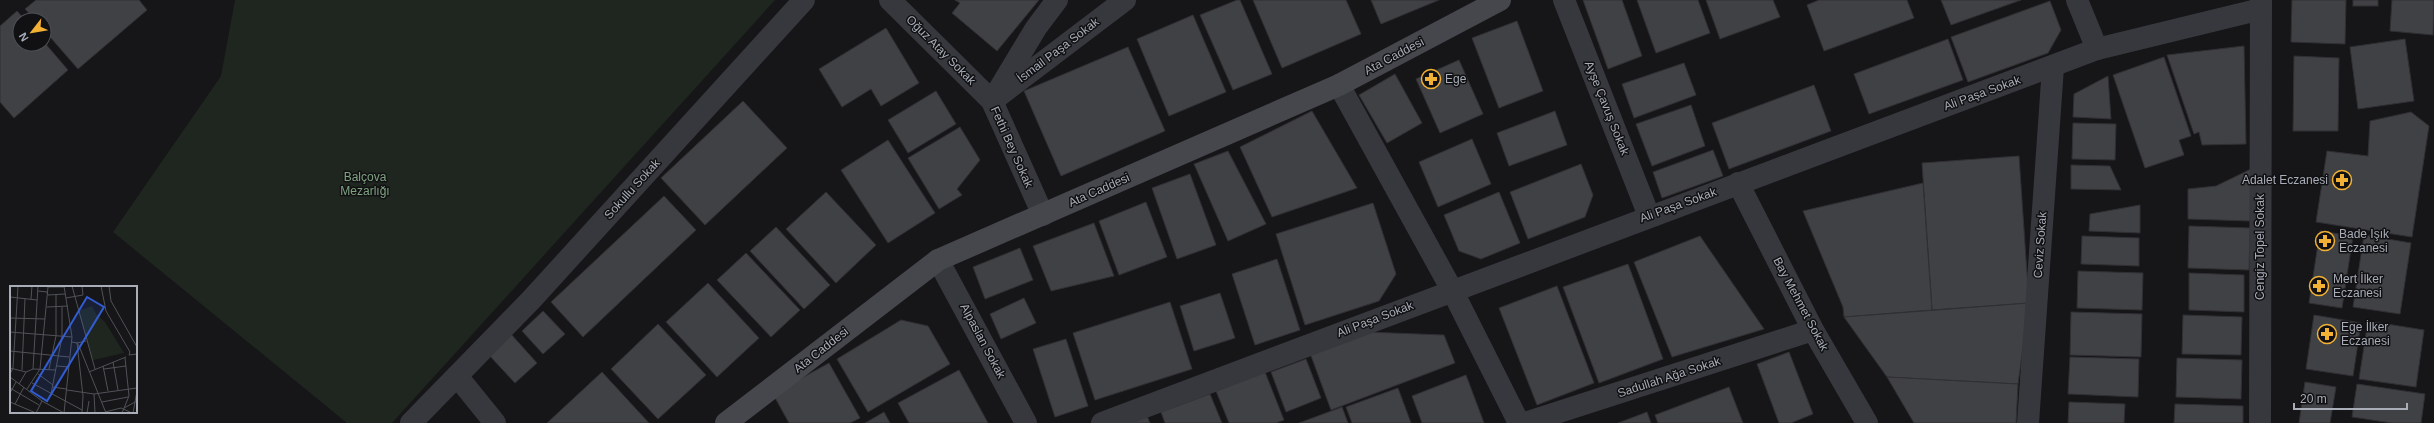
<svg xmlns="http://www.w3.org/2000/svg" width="2434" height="423" font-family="Arial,sans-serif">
<rect width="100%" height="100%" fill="#161618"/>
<polygon fill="#1e261f" points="235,0 775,0 392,423 347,423 113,232 221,76"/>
<g fill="#404145" stroke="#303034">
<polygon points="36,0 139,0 147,10 78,69 44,30 44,20 35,20 25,9"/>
<polygon points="955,0 1039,0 997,51 952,13 960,3"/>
<polygon points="1237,0 1240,0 1272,74 1233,90 1200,15"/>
<polygon points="1253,0 1346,0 1361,34 1282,68"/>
<polygon points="1371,0 1439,0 1381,24"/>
<polygon points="1583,0 1622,0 1642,56 1608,69"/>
<polygon points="1637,0 1698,0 1710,33 1656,53"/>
<polygon points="1706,0 1773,0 1780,17 1720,39"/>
<polygon points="1819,0 1907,0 1914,18 1824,51 1807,5"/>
<polygon points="1941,0 2021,0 1951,25"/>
<polygon points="2292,0 2346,0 2345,44 2291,42"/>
<rect x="2353" y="0" width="25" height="6"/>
<polygon points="2392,0 2434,0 2433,35 2390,31"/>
<polygon points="2050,1 2061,30 2048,53 1968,82 1951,37"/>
<polygon points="17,11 25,20 20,20 20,44 44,44 44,42 68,70 14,118 0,102 0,26"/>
<polygon points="1193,15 1226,92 1169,116 1137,39"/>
<polygon points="1517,21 1543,91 1499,108 1472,38"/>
<polygon points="886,28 919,83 881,106 871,89 842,107 819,69"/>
<polygon points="1948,39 1963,80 1869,114 1854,74"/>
<polygon points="2405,39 2414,101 2358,109 2350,47"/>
<polygon points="2244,46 2246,144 2202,145 2199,132 2194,134 2167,55"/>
<polygon points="1128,47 1165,131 1061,176 1024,91"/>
<polygon points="2294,56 2339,58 2338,131 2293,131"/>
<polygon points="2164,57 2191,136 2179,140 2184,155 2145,168 2113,75"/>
<polygon points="1459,60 1483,114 1440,133 1416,79"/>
<polygon points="1684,63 1696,95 1634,118 1622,84"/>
<polygon points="1395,74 1422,123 1387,143 1359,95"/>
<polygon points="2108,76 2111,119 2073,117 2074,94"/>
<polygon points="1814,85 1831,131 1729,169 1712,123"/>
<polygon points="936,91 956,124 908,153 888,120"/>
<polygon points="743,101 787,148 705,225 661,178"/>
<polygon points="1691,105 1705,146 1652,166 1636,124"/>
<polygon points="1312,111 1357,188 1272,217 1240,147"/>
<polygon points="1555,111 1567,145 1509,166 1497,133"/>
<polygon points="2411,112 2429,126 2412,237 2316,222 2327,151 2368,156 2370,121"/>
<polygon points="2073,123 2116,124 2115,160 2072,159"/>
<polygon points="960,127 980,160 957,189 962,195 939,209 908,158"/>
<polygon points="1472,139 1491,184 1438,207 1419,162"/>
<polygon points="888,140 935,213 888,243 841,170"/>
<polygon points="1713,150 1723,176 1662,198 1653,172"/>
<polygon points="1228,151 1266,224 1228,241 1194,164"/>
<polygon points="2019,156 2029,303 1932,310 1922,163"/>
<polygon points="1581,164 1593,195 1585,217 1528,239 1510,192"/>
<polygon points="2071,165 2110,166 2121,190 2071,189"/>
<polygon points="2251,169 2250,221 2188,219 2188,189 2216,186"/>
<polygon points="1190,174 1216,245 1177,259 1152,188"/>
<polygon points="1923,183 1932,310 1844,317 1843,307 1803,211"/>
<polygon points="826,192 876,245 836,283 786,229"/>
<polygon points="1499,192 1520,243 1481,259 1459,251 1444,215"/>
<polygon points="664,196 696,230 583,337 551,302"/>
<polygon points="1146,202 1167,257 1119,275 1099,221"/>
<polygon points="1373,203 1396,274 1379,301 1305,325 1276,234"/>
<polygon points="2140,205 2140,233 2089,231 2090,214"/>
<polygon points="1094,223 1114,276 1051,291 1033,246"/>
<polygon points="2189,226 2250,228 2249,270 2188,268"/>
<polygon points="776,227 830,285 804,309 750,251"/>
<polygon points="2320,231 2353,236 2342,308 2309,303"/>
<polygon points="2364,235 2411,243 2400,314 2353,307"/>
<polygon points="1700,236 1764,329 1672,357 1634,262"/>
<polygon points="2082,236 2139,238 2139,266 2081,264"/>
<polygon points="1020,248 1033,280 985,299 973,267"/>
<polygon points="746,253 800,310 771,337 717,280"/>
<polygon points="1277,259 1300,330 1255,345 1232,274"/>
<polygon points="1628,264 1663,359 1599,383 1563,287"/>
<polygon points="2078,271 2143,273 2142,310 2077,308"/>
<polygon points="2189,273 2244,275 2244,312 2189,310"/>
<polygon points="708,283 759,338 717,377 666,322"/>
<polygon points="1557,286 1594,383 1537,405 1499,308"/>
<polygon points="1220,293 1235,338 1194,351 1180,306"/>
<polygon points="1024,298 1036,323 1001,339 990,314"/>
<polygon points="1170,302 1192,369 1095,400 1073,333"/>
<polygon points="2029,303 2018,384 1887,377 1844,317"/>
<polygon points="543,311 565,334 543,354 522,331"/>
<polygon points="2071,312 2142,314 2141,357 2070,355"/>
<polygon points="2183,315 2242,317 2241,355 2182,354"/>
<polygon points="2314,315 2361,323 2353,376 2306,369"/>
<polygon points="901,320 928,326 950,364 868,412 837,359"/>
<polygon points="2368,321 2424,330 2416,387 2359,379"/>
<polygon points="658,324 706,375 658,419 611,369"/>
<polygon points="1366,332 1444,335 1455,363 1331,410 1310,353"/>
<polygon points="510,333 537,363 515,383 488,354"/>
<polygon points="1066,339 1088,406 1055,417 1033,349"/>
<polygon points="1789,352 1813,414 1791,423 1779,423 1757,364"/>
<polygon points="2070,357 2139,359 2138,397 2068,394"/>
<polygon points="2177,358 2242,360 2241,399 2176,397"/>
<polygon points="1306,359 1321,398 1286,412 1271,372"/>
<polygon points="829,363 860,418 850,423 789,423 773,394"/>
<polygon points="959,370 988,423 909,423 898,403"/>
<polygon points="602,372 649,423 547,423"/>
<polygon points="1265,372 1284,420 1276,423 1229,423 1216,391"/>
<polygon points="1466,375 1484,423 1422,423 1412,396"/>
<polygon points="1887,377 2018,384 2016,423 1914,423"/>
<polygon points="2305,382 2336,387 2330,423 2299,423"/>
<polygon points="2357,384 2425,394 2421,423 2392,423 2352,417"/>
<polygon points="1729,387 1743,423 1658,423 1655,415"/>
<polygon points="1398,388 1411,423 1352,423 1346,407"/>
<polygon points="1210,394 1222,423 1165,423 1161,412"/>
<polygon points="2069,402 2125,404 2124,423 2068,423"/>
<polygon points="2175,404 2243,406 2243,423 2174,423"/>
<polygon points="1342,407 1348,423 1299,423"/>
<polygon points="884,412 890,423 865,423"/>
<polygon points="1647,412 1651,423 1618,423"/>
<polygon points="1147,416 1150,423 1127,423"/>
</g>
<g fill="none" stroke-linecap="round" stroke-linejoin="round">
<g stroke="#37383d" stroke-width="22">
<polyline points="890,0 992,101 1125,0"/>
<polyline points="1564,0 1649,216"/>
<polyline points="2077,0 2097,49"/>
<polyline points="1339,85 1452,290 1519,423"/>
<polyline points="1738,183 1813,330 1867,423"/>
<polyline points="1043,215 992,101 1036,28 1057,0"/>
<polyline points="938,260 1026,423"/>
<polyline points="457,376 495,423"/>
<polyline points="411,423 531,300 804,0"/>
<polyline points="1102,423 2097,49 2261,9"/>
<polyline points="1525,423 1813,330"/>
<polyline points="2028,423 2053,67"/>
<polyline points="2260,423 2261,0"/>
</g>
<polyline stroke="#45474d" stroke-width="22" points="726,423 938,260 1339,85 1500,0"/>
</g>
<defs>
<symbol id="pharmacy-ring" viewBox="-11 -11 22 22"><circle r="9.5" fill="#111113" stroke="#f2b134" stroke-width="1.5"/><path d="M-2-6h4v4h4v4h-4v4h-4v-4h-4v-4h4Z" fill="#f2b134"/></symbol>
</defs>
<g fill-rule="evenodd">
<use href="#pharmacy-ring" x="1420" y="68" width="22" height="22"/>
<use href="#pharmacy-ring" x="2331" y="169" width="22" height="22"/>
<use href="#pharmacy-ring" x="2314" y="230" width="22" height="22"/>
<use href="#pharmacy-ring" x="2308" y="275" width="22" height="22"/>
<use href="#pharmacy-ring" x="2316" y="323" width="22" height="22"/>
</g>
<g text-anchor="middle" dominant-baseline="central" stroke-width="3" stroke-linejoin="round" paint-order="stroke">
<g font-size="12" fill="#a8adb8" stroke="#111113">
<text transform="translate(941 50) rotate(45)">Oğuz Atay Sokak</text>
<text transform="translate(1058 50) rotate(-37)">İsmail Paşa Sokak</text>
<text transform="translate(1394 56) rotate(-28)">Ata Caddesi</text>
<text transform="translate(1982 93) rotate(-20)">Ali Paşa Sokak</text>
<text transform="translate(1607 108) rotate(68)">Ayşe Çavuş Sokak</text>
<text transform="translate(1012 147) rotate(66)">Fethi Bey Sokak</text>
<text transform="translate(632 189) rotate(-48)">Sokullu Sokak</text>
<text transform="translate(1099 190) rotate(-24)">Ata Caddesi</text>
<text transform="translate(1678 205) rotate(-20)">Ali Paşa Sokak</text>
<text transform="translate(2040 245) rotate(-86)">Ceviz Sokak</text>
<text transform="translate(2260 247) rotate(-90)">Cengiz Topel Sokak</text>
<text transform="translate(1801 304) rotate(62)">Bay Mehmet Sokak</text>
<text transform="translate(1375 319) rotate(-21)">Ali Paşa Sokak</text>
<text transform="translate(983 341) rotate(62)">Alpaslan Sokak</text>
<text transform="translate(821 350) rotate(-38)">Ata Caddesi</text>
<text transform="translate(1669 377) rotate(-18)">Sadullah Ağa Sokak</text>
</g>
<g font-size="12" fill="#a8adb8" stroke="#111113" text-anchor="start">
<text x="1445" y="79">Ege</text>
<text x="2328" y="180" text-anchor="end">Adalet Eczanesi</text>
<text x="2339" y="234">Bade Işık<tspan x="2339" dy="14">Eczanesi</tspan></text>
<text x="2333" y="279">Mert İlker<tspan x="2333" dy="14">Eczanesi</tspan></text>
<text x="2341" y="327">Ege İlker<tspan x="2341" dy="14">Eczanesi</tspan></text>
</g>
<g font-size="12" fill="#7fa381" stroke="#111113">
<text x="365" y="177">Balçova<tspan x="365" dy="14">Mezarlığı</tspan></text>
</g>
</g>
<g transform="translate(10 286)">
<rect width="127" height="127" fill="#161618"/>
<path d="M82,20L86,28L95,36L114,67L83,74L68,25Z" fill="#1e261f"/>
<path fill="none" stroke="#505258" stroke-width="1" d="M54,0L62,51L54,127M62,0L85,83M91,0L96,25L120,66L119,69L127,68M99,0L101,15L127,61M28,5L37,6L38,9L55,8M0,11L27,14M56,12L73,9L72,0M21,13L22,0M37,21L58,20M0,32L35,33M0,46L62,51M62,56L67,57L69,60L96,127M0,65L59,71M103,76L108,104M47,80L59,81M93,80L98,105M0,82L16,86L23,83L46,84M23,83L28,0M39,83L46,50V9M94,83L116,80M12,84L15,12M79,86L116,71M0,88L3,82L8,0M28,88L43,99M0,91L32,115L54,127M22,97L72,124M9,98L16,86M43,101L56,103M0,102L29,119M17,103L30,83L38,1H54M57,104L84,108L127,102M0,107L6,96M41,108L52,51V21M84,108L85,127M0,116L26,127M92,116L118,111M5,118L14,101M114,122L127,115M95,126L111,122L122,127M26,127L32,115M72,127L73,110L67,57L76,55M77,127L79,115M112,127L119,110L115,72M123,127L127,105"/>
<path fill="#325cd3" fill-opacity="0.15" stroke="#325cd3" stroke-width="2" d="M77,11L94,21L37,115L21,105Z"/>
<rect width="127" height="127" fill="none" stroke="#a8adb8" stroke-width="2"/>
</g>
<g transform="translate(32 32) rotate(239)"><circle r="19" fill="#111113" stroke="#4d4f55"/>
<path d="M0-3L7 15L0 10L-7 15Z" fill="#f2b134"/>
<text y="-6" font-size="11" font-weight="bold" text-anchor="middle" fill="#a8adb8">N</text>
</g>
<path d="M2294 403v6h113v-6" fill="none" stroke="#a8adb8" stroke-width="2"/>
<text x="2300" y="403" font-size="12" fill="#a8adb8" stroke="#111113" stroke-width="3" paint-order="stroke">20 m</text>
</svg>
